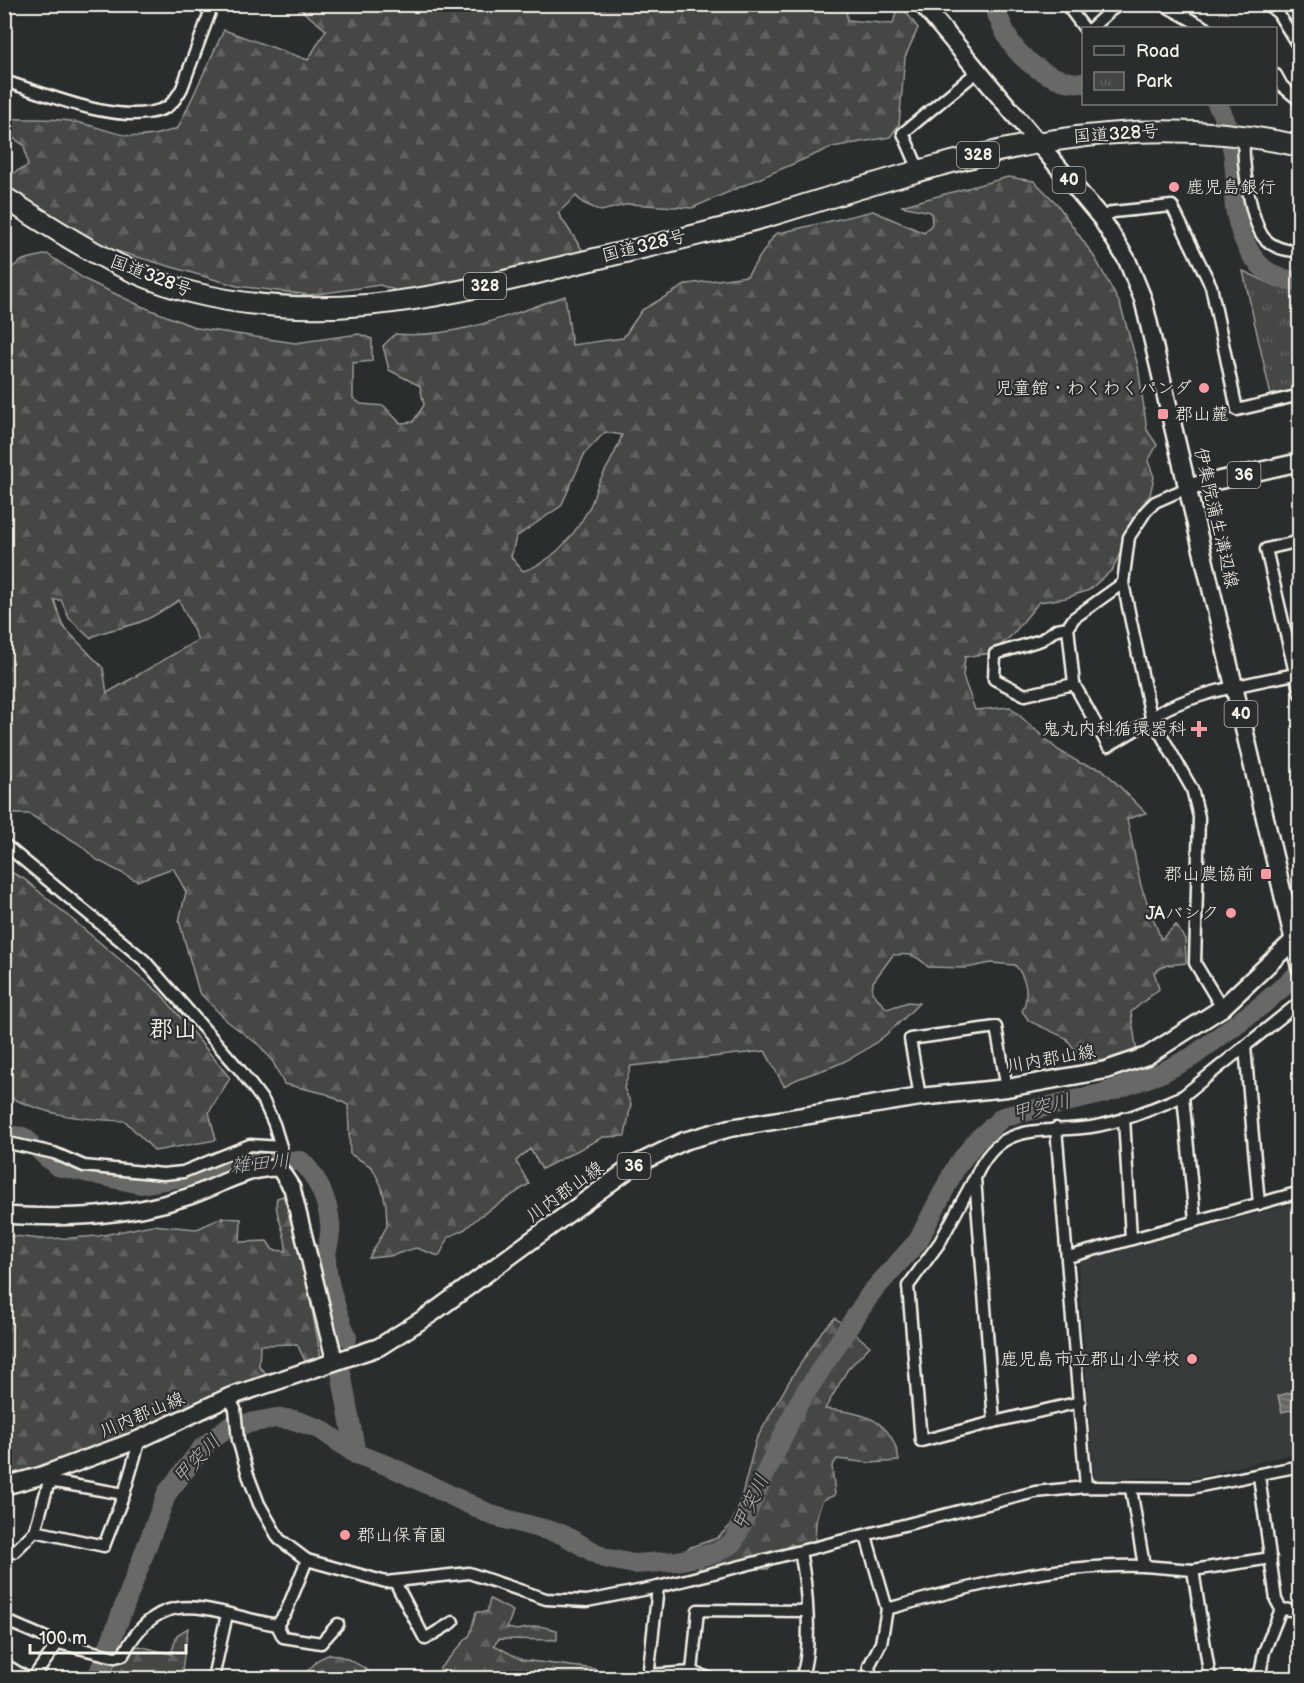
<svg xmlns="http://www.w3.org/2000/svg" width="1304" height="1683" font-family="'Balsamiq Sans','Klee One',sans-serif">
<defs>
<pattern id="forest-firs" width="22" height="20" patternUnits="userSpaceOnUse" patternTransform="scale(1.5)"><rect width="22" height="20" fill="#444645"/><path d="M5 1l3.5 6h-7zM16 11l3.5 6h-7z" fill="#606160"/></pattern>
<pattern id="park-tufts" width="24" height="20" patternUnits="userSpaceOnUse" patternTransform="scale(1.5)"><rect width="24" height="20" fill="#444645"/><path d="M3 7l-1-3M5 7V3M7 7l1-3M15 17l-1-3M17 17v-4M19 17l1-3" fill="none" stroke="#606160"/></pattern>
<pattern id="water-rules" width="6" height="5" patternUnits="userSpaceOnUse" patternTransform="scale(1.5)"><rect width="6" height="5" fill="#676866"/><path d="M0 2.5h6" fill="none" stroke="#7d7e7c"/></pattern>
</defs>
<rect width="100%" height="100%" fill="#2a2d2e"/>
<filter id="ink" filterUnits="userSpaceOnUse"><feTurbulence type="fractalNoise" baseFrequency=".0167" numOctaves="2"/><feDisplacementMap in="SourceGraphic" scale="12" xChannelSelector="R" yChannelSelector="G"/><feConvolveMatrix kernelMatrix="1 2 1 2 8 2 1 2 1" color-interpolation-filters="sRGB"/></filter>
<g filter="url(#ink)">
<polygon fill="#373a3a" points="1299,1202 1299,1452 1196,1478 1094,1478 1078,1266 1082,1261"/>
<g fill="url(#forest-firs)" stroke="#9c9c96" stroke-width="1.5" fill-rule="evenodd">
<path d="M846,4L847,20L893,24L898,5L900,4L918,28L905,57L899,125L890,137L832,147L692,208L629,204L601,211L583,203L576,196L558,213L585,254L466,281L397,291L380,285L311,295L237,286L96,245L6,191L13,173L28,166L24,145L5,133L4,118C26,120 49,118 70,121C118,129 125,147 178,128L224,30L308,60L326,30L295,5Z"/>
<path d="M1008,177L1034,181L1057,204L1095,258L1120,304L1138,366L1147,430L1157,445L1148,461L1154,477L1150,495L1137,513L1113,569L1089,590L1066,598L1039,602L1013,634L992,653L965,657L963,676L975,710L1010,707L1058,750L1080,763L1102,769L1146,813L1127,819L1141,886L1161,939L1176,925L1185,939L1186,963L1167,965L1154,972L1159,989L1131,1012L1137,1054L1089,1068L1066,1038L1029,1021L1022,1011C1030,995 1026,977 1015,965L991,963L966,968L928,967C917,955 909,953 893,955L873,982L872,992L887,1009L908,1002L919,1003C896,1027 874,1048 843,1062C823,1072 802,1074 784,1086L765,1051L631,1066L624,1088L631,1104L625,1136L603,1137L542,1169L530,1149L516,1161L529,1184L480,1216L465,1229L449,1237L439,1256L416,1248L390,1256L369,1258L387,1226L386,1205L381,1185L372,1167L350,1154L348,1105L327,1094L284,1084L273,1062L260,1046L227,1021L199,992L179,921L186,892L173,868L137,881L97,860L79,844L29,814H5L4,273L23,260L47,254L86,280L141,306L197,328L295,343L359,334L372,339V361L353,363V398L361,404L384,406L400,423L413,422L424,405L420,386L389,370L383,346L395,334C457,339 508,315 565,296L572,345L623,338L642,310L687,284L747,276L775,234L873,211L924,233L932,224L931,212L901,206ZM605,432L622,435C616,453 608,466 599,482C595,490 594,500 589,508C574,536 554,562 523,571L511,557L516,537L561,506L585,453ZM54,600H61L69,618L90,638C107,628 127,629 145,620C157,615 168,607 179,600L198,640L107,693L103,668L63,626Z"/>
<path d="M5,869L24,879L161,994L230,1078L209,1112L216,1140L155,1151L125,1121C76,1119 49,1116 5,1095Z"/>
<path d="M283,1196L298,1237L321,1357L320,1371L312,1376L297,1344L260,1345L259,1367L266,1373L303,1368L307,1381L249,1397L43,1485L5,1496V1235L41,1239L70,1238L99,1236L152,1225L197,1229L221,1218L241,1219L240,1242L267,1241L273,1250L286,1251C287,1231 273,1214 277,1198Z"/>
<path d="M835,1318L870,1346L848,1369L825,1409C863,1412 893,1419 899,1461L870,1463L837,1459L832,1466L835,1495L823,1500C812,1520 818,1534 813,1555L791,1544L768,1569H700L688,1548L717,1538L731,1525L739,1506L756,1440L790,1380L822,1331Z"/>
<polygon points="490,1599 513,1611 507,1628 517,1630 539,1626 557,1630 557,1640 499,1639 494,1645 522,1660 595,1669 601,1678 441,1678 440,1668 470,1635 476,1612 487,1612"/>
<polygon points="188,1628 181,1677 188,1678 110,1678 118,1653 139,1646 171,1654 177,1635"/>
<path d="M330,1654C345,1656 366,1667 376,1678H301L319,1659Z"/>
</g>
<polygon fill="url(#park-tufts)" stroke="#9c9c96" stroke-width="1.5" points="1243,271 1278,287 1299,286 1299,391 1271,396"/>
<polygon fill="url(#water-rules)" stroke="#9f9f9a" stroke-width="1.5" points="1299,1390 1299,1408 1282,1412 1278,1396"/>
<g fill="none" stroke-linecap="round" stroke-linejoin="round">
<g stroke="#676866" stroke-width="20">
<path d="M992,4C999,17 1004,32 1011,43C1027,66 1057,84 1084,83"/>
<path d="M1217,104C1228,121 1234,149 1235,171C1236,183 1233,195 1235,208C1242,246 1257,280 1300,281"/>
<polyline points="4,1135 23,1137 29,1142"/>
<path d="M41,1152L57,1166L141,1184L195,1175L254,1160L301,1161C317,1176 328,1201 330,1223C332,1234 327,1245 326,1256C326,1282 337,1313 347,1337"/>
<polyline points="340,1367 356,1454"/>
<polyline points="97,1678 167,1493 203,1447 228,1427 276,1418 294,1420 320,1429 356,1454 389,1466 494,1516 562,1534 604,1558 634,1564 677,1561 715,1553 733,1543 798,1404 871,1293 918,1241 956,1167 976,1141 1003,1117 1105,1093 1161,1073 1192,1057 1262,1005 1300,972"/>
</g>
<defs>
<g id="street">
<polyline points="1066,4 1084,28"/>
<polyline points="1162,4 1206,28"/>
<polyline points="1267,4 1278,13 1300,49"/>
<polyline points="1091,28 1111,10 1121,4"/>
<polyline points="1276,75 1282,86 1300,101"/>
<path d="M4,81C47,94 116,125 160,110C171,107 177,97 182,88L213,4"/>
<path d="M1245,136C1240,155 1251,225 1265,239C1275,249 1286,250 1300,252"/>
<polyline points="919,170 903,133 978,71"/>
<polyline points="1101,218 1113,212 1172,206 1211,286 1237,410 1300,395"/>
<polyline points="1189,487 1155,502 1146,511 1129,537 1123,583 1151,717 1192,789 1199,817 1195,963 1222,1008"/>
<polyline points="1300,541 1266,549 1300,694"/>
<path d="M1123,583L1074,618L1068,627L1074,684L1108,746L1147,723C1166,697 1266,680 1300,673"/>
<polyline points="1068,627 1057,629 1041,640 995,654 994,679 1025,695 1074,684"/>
<polyline points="4,844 144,960 240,1070 264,1102 274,1124 281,1147 279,1168"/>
<polyline points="1245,1047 1259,1204"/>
<polyline points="920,1097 910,1039 996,1027 1007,1088"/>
<polyline points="1124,1118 1131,1238"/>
<polyline points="1056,1128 1086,1487"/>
<polyline points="4,1142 54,1153 84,1166 163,1174 183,1172 250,1145 281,1147"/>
<polyline points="973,1181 940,1242 908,1286 921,1441 994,1422"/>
<polyline points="1195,1220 1183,1096 1300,1002"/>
<polyline points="1068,1257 1300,1192"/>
<polyline points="229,1397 235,1409 238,1440 248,1475 259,1504 279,1539 307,1560 386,1582 469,1573 546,1599 587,1601 658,1587 1035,1492 1086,1487 1191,1488 1300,1466"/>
<path d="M1080,1402L994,1422L975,1178C1000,1120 1038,1134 1091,1127C1123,1122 1154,1108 1183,1096"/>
<polyline points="1259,1476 1276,1600 1281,1609 1300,1611"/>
<polyline points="35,1531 48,1485 55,1482 124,1494"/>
<polyline points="866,1536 887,1609 881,1643 869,1666 871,1678"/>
<polyline points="4,1545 14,1552 35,1531 104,1546 124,1494 140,1439"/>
<path d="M800,1552C807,1584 813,1649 801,1678"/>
<polyline points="1144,1566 1193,1570"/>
<polyline points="395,1582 425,1639 453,1622"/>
<path d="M887,1609C971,1586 1056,1563 1144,1566L1131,1489"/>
<path d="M4,1620L58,1643L115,1657L123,1655C162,1579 213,1614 277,1625L286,1612L307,1560"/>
<polyline points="277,1625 283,1637 321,1643 338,1624"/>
<polyline points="4,1664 27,1678"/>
<polyline points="692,1672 698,1610 806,1611"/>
<polyline points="649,1675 692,1672 709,1678"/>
<polyline points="33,1678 58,1643"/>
<polyline points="213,1678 227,1614"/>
<polyline points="648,1678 658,1587"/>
<polyline points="1210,1678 1193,1570 1271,1558"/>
<polyline points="1237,1678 1260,1675 1264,1652 1281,1609"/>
</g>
<path id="secondary" d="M4,1215C67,1219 127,1217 187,1197C218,1187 246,1167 279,1168L292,1188L335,1362"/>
<g id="primary">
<polyline points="922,4 1101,218 1127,260 1143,299 1300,967"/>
<polyline points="1189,487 1300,462"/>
<polyline points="4,1486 40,1476 140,1439 229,1397 379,1347 431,1314 633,1166 684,1141 730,1128 920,1097 1007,1088 1106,1070 1147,1056 1222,1008 1293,941"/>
</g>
<path id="highway" d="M4,197C63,235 122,274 190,292C315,324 427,301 549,270C623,252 699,236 772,215C950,161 1111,103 1300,146"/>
</defs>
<use href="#street" stroke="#f4f1e8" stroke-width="15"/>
<use href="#secondary" stroke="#f4f1e8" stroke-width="20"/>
<use href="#primary" stroke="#f4f1e8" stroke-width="21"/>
<use href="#highway" stroke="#f4f1e8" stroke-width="24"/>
<use href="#street" stroke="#2a2d2e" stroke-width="10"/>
<use href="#secondary" stroke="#2a2d2e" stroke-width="15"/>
<use href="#primary" stroke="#2a2d2e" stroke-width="16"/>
<use href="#highway" stroke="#2a2d2e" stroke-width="20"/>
</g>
</g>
<g fill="#ff9aa2" stroke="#2a2d2e" stroke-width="2">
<circle cx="1174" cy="187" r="6"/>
<circle cx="1204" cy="388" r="6"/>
<rect x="1157" y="408" width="12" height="12" rx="3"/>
<path d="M1196 720h6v6h6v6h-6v6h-6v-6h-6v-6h6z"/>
<rect x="1260" y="868" width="12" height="12" rx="3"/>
<circle cx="1231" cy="913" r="6"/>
<circle cx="1192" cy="1359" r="6"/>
<circle cx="345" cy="1535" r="6"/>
</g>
<g text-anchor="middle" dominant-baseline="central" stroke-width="4.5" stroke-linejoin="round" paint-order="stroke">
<g fill="#2a2d2e" stroke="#b7b6b0" stroke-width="1.5">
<rect x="957" y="142" width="42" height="26" rx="4.5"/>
<rect x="1052.5" y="167" width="33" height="26" rx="4.5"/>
<rect x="464" y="273" width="42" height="26" rx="4.5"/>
<rect x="1227.5" y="462" width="33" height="26" rx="4.5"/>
<rect x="1224.5" y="701" width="33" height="26" rx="4.5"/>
<rect x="617.5" y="1153" width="33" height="26" rx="4.5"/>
</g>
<g font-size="16" font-weight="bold" fill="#f4f1e8">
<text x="978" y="155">328</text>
<text x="1069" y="180">40</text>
<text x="485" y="286">328</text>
<text x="1244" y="475">36</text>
<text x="1241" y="714">40</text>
<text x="634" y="1166">36</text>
</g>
<g font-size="18" fill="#f4f1e8" stroke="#2a2d2e">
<text transform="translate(1116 134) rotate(-4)">国道328号</text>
<text transform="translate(644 246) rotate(-14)">国道328号</text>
<text transform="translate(151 276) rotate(21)">国道328号</text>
<text transform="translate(1216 518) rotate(77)">伊集院蒲生溝辺線</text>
<text transform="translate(1051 1059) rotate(-10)">川内郡山線</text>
<text transform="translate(565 1192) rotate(-36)">川内郡山線</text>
<text transform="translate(142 1415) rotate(-23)">川内郡山線</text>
</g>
<g font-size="18" fill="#f4f1e8" stroke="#2a2d2e" text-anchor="end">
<text x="1186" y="187" text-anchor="start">鹿児島銀行</text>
<text x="1192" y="388">児童館・わくわくパンダ</text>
<text x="1175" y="414" text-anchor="start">郡山麓</text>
<text x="1186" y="729">鬼丸内科循環器科</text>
<text x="1254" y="874">郡山農協前</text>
<text x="1219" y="913">JAバンク</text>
<text x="1180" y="1359">鹿児島市立郡山小学校</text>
<text x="357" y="1535" text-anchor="start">郡山保育園</text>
</g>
<g font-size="20" font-style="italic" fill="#b5b3ae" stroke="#2a2d2e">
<text transform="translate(1041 1108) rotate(-14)">甲突川</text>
<text transform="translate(260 1164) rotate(-5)">雑田川</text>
<text transform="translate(197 1460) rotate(-47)">甲突川</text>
<text transform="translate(751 1503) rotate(-65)">甲突川</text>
</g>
<g font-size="24" font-weight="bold" fill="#f4f1e8" stroke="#2a2d2e">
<text x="173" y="1029">郡山</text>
</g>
</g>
<rect width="1304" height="1683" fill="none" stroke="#2a2d2e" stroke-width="24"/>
<rect x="12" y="12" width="1280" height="1659" fill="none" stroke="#f4f1e8" stroke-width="2" filter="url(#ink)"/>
<rect x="1082" y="27" width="195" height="78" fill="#2a2d2e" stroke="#7b7b78" stroke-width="1.5"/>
<rect x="1094" y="46" width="30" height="9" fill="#2a2d2e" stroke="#7b7b78" stroke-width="1.5"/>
<text x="1136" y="57" font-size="18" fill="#f4f1e8">Road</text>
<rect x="1094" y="72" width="30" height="18" fill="url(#park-tufts)" stroke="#7b7b78" stroke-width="1.5"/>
<text x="1136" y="87" font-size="18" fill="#f4f1e8">Park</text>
<path d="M30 1644v9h156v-9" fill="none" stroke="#f4f1e8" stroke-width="3"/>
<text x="39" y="1644" font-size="18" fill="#f4f1e8" stroke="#2a2d2e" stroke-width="4.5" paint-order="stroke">100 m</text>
</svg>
